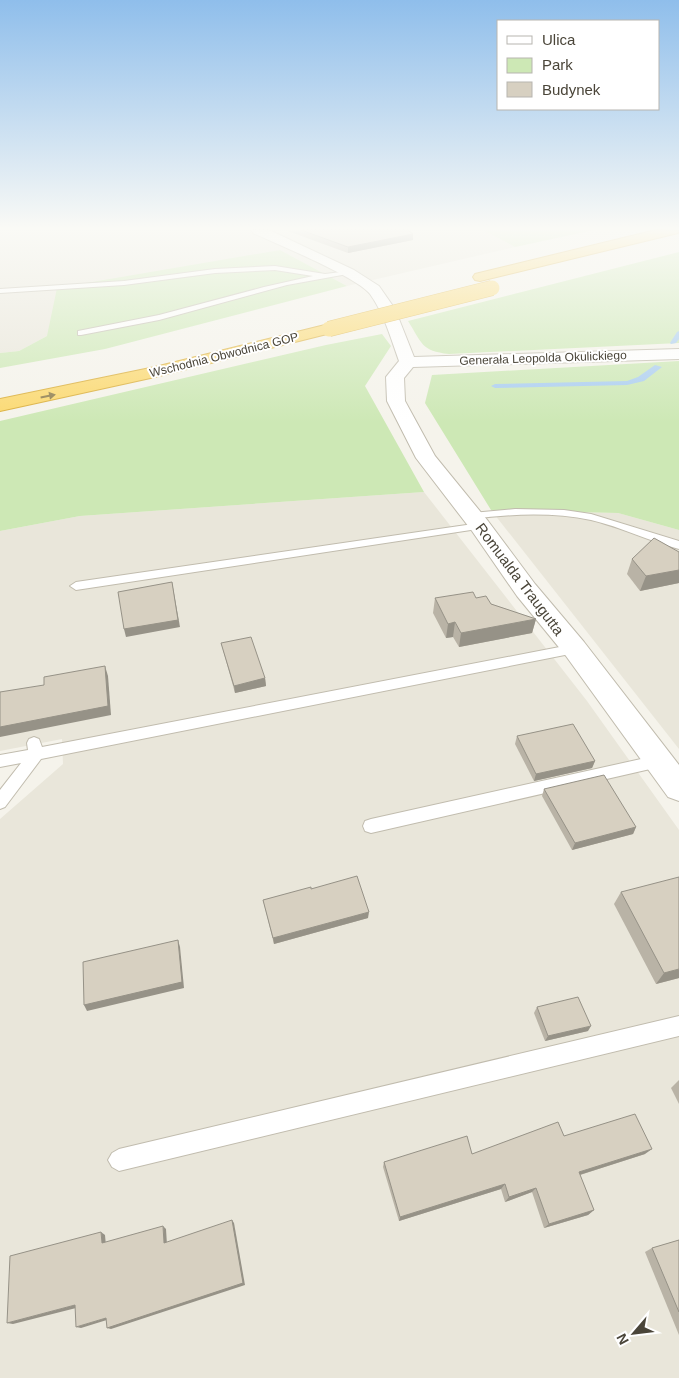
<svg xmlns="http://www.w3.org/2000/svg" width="679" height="1378" font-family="Helvetica,sans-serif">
<rect width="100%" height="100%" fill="#f5f3eb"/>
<g fill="#e9e6da">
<polygon points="0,230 483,230 515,247 347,286 280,250 47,336 19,351 0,353"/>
<polygon points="424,492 587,701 679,830 679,1378 0,1378 0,819 63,764 62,739 0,751 0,531 80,516"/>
<polygon points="491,510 618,513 679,530 679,749"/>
</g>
<g fill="#cde8b5">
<polygon points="483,230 594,230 515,247"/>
<polygon points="280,250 347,286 105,349 0,368 0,353 19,351 47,336 57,288"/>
<path d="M679,252V343L449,354C421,351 422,343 408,321Z"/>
<polygon points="382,334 391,346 365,386 424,492 80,516 0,531 0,421 326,345"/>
<polygon points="679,361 679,530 618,513 491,510 425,403 432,375"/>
</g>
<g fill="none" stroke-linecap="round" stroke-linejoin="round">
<g fill="#aacdf0" fill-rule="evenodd">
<polygon points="679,331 679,339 676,343 671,344 670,343 677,332"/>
<polygon points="655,365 662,367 644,381 627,385 495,388 491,386 495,384 627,381 638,377"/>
</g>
<defs>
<g id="lane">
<polygon points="275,266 325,274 349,271 353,273 287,285 159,320 81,335 78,335 78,331 159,315 264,287 313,276 275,270 215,273 124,285 0,293 0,289 124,281 215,269"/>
<path d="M515,509L564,510L591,514L679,541V549C649,541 621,527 591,520C553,512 510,514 472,519L466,516L472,513Z"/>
<polygon points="480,523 486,526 484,528 76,590 70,586 76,582"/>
<polygon points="575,644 580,646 582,649 580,652 41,759 5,807 0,809 0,790 21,763 0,767 0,755 28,750 27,743 29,739 34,737 39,739 42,747"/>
<polygon points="659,755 664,757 666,761 664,765 659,767 371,833 365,831 363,826 365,821 371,819"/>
<polygon points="679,1016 679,1036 119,1171 112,1167 108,1160 112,1153 119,1149"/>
</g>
<path id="street" d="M252,230H269L354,270L379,286L395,309L414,357L679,349V359L413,367L404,378L405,401L435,456L488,521L535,584L584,642L679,765V801L668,797L566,656L517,596L472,531L416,458L387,401L386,377L399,361C391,339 384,313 370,294C357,277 277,244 253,233Z"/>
<g id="highway">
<polygon points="656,230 679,231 678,233 480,281 475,280 473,277 475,274"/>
<polygon points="329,324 335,326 337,329 335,332 155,377 0,411 0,399 155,367"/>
</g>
</defs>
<use href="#lane" stroke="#c1bcae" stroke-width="2"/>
<use href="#street" stroke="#c1bcae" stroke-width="2"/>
<use href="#highway" stroke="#dbb03f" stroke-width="2"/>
<use href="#lane" fill="#fff" fill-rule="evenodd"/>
<use href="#street" fill="#fff" fill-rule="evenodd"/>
<use href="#highway" fill="#fbd971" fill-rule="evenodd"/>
<defs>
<polyline id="highway-bridge" points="329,329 492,288"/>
</defs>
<use href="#highway-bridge" stroke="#dbb03f" stroke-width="16" stroke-linecap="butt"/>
<use href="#highway-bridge" stroke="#fbd971" stroke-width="15"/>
</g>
<g fill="#b9b3a6">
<polygon points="285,230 408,230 413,234 413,240 348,253"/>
<polygon points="679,552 679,583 640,591 627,574 632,559"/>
<polygon points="435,598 476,598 491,604 536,619 532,633 459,647 453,637 446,638 433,613"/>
<polygon points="221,643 265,678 266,686 235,693 223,650"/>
<polygon points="517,736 595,761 592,768 534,781 515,744"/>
<polygon points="544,789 636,827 633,834 572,850 542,796"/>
<polygon points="311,889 368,918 274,944 263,900"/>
<polygon points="621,892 679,978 656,984 614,904"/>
<polygon points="537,1007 588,1031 545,1041 534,1013"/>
<polygon points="679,1080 679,1104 671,1088"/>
<polygon points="564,1136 645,1154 580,1175 594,1210 588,1215 544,1228 532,1192 505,1202 501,1189 399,1221 383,1167 384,1162 472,1154"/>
<polygon points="679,1240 679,1335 645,1252 652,1248"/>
</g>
<g fill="#969287">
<polygon points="413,234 413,240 348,253 348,247"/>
<polygon points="679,570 679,583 640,591 646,576"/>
<polygon points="172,582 180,627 126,637 124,629"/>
<polygon points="536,619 532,633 459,647 461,633"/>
<polygon points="455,622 453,637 446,638 448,624"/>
<polygon points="105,666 108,676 111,715 0,737 0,727"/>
<polygon points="265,678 266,686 235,693 234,686"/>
<polygon points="595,761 592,768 534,781 536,774"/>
<polygon points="636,827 633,834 572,850 575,843"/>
<polygon points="369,912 368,918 274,944 273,938"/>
<polygon points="178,940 180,947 184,988 87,1011 84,1005"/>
<polygon points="679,969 679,978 656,984 664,973"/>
<polygon points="591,1026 588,1031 545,1041 548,1036"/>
<polygon points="652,1149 645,1154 573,1177 579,1172"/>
<polygon points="505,1184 501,1189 399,1221 400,1217"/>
<polygon points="536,1188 532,1192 505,1202 509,1197"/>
<polygon points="594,1210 588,1215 544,1228 549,1224"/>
<polygon points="232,1220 234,1223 245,1285 111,1329 107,1328"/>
<polygon points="163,1226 166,1229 167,1245 164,1243"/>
<polygon points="101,1232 105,1235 106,1246 102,1243"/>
<polygon points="75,1305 80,1307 13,1324 7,1323"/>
<polygon points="106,1318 110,1319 81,1328 76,1327"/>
</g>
<g fill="#d7d0c1" stroke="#969287">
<polygon points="301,230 408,230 413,234 348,247"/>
<polygon points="654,538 679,552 679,570 646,576 632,559"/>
<polygon points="172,582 178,620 124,629 118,592"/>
<polygon points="473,592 476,598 486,596 491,604 536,619 461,633 455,622 448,624 435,598"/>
<polygon points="251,637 265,678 234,686 221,643"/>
<polygon points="105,666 108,706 0,727 0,692 44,685 44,677"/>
<polygon points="573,724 595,761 536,774 517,736"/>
<polygon points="604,775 636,827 575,843 544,789"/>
<polygon points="357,876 369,912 273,938 263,900 311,887 311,889"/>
<polygon points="679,877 679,969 664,973 621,892"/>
<polygon points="178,940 182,982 84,1005 83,962"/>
<polygon points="578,997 591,1026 548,1036 537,1007"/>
<polygon points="635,1114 652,1149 579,1172 594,1210 549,1224 536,1188 509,1197 505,1184 400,1217 384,1162 467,1136 472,1154 558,1122 564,1136"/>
<polygon points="232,1220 243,1283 107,1328 106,1318 76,1327 75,1305 7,1323 10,1256 101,1232 102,1243 163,1226 164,1243"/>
<polygon points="679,1240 679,1312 652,1248"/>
</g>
<defs><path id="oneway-solid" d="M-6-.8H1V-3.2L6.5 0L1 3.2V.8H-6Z" transform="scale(1.25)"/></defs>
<use fill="#91804f" href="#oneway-solid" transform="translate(48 396) rotate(-11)"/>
<linearGradient id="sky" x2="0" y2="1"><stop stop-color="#8fbeeb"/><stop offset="0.54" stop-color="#fafaf6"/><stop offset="1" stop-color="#fafaf6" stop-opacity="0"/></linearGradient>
<rect width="679" height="423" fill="url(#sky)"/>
<g text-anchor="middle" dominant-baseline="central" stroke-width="4" stroke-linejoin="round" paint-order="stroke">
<g font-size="12" fill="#4a4539" stroke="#fff">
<text transform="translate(224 355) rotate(-14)">Wschodnia Obwodnica GOP</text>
<text transform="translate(543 358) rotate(-2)">Generała Leopolda Okulickiego</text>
</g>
<g font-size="15" fill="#4a4539" stroke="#fff">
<text transform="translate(520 579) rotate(53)">Romualda Traugutta</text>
</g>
</g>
<rect x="497" y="20" width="162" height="90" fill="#ffffff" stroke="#b7b5b0"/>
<rect x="507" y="36" width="25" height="8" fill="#ffffff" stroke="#b7b5b0"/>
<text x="542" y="45" font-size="15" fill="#4a4539">Ulica</text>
<rect x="507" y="58" width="25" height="15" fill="#cde8b5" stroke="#b7b5b0"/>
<text x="542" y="70" font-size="15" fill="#4a4539">Park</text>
<rect x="507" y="82" width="25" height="15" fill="#d7d0c1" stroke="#b7b5b0"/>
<text x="542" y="95" font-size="15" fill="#4a4539">Budynek</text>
<g transform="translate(634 1333) rotate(242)" stroke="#ffffff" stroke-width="4" paint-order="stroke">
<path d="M0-4L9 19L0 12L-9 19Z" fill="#4a4539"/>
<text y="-8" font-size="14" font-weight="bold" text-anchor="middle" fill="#4a4539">N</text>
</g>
</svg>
